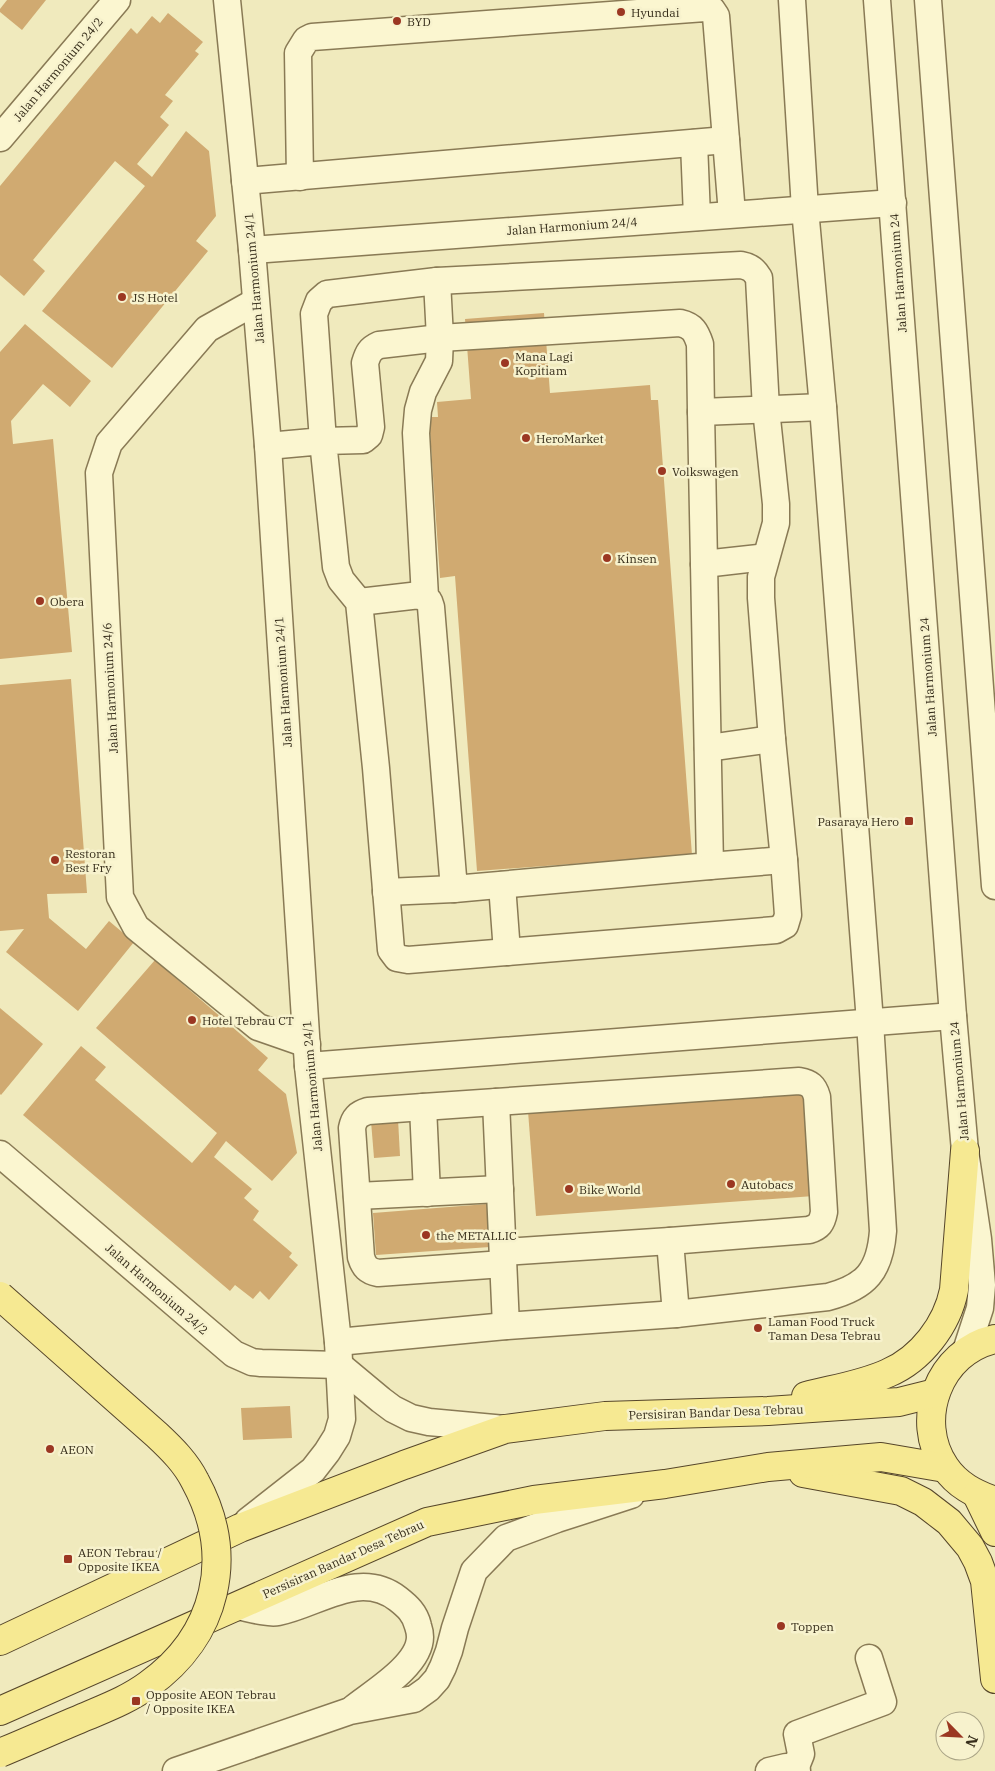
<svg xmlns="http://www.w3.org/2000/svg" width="995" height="1771" font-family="'IBM Plex Serif',serif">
<rect width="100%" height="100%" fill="#f0eabd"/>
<g fill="#d0aa71">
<polygon points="7,0 46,0 22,30 0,12 0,9"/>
<polygon points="168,13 203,42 195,51 199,54 165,95 173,101 160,117 169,125 137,164 152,177 186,131 209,151 216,216 196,241 208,251 112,368 42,311 145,186 115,161 33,260 45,271 24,296 0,275 0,186 131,28 137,34 152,16 160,23"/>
<polygon points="544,313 550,393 650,385 651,400 658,400 692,855 477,871 455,576 440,578 429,417 438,417 437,402 471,399 465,319"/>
<polygon points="25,324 91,381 70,407 43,384 11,421 13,444 53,439 72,652 0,659 0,352"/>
<polygon points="71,679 87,893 47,894 49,918 86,949 109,921 134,942 78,1011 6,952 24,929 0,931 0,685"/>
<polygon points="155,960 268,1058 258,1070 286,1094 297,1153 272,1181 226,1141 214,1157 252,1189 244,1198 259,1211 253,1220 292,1253 289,1257 298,1265 269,1300 260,1291 253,1299 235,1285 230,1291 23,1115 81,1046 106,1067 95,1080 192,1163 205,1148 217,1133 96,1028"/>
<polygon points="0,1008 43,1044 1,1095 0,1094"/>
<polygon points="807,1090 814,1196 536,1216 528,1111"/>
<polygon points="398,1119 400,1156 374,1158 371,1121"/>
<polygon points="487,1204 490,1247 376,1255 373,1213"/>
<polygon points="290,1406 292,1438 243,1440 241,1408"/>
</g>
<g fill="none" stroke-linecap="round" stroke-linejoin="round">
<defs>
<g id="minor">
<polyline points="227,0 252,250 268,446 308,1066 338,1342 342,1419 337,1436 327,1452 313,1470 248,1521"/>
<polyline points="877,0 953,1016 965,1151 978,1239 982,1285 980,1308 966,1351"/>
<polyline points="928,0 995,886"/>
<polyline points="0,138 117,0"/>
<polyline points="694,143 697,217"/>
<polyline points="300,177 298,53 306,40 312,37 705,8 712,10 716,16 732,214"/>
<polyline points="245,181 726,140"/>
<polyline points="252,250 893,203"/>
<polyline points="255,302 207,329 109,443 99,473 120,897 136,927 258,1027 307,1044"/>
<path d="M268,446L323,441L336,567L341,580L359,602L376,768L391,950L397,958L408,960L776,930L785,925L788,915L784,860L772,739L761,598V577L776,523V504L766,409L759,278C754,270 751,267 741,265L437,281L327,294L319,301L314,314L323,441L363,440L369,435L371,427L365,363C368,353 370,349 379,345L440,338L680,323C693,326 696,332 700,344L701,412"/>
<polyline points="704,564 766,557"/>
<polyline points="425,597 416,433 418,410 423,392 439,361 440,338 437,281"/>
<polyline points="359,602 420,595 429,601 431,607 454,889 710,866 701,412 823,407"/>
<polyline points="708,748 772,739"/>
<polyline points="710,866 784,860"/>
<polyline points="502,885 507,952"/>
<polyline points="386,892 454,889"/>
<polyline points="308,1066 953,1016"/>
<polyline points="496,1102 506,1326"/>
<polyline points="423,1107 427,1193"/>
<polyline points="0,1154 234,1354 252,1362 261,1363 339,1365"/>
<polyline points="357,1196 500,1189"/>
<polyline points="503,1252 670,1241"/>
<path d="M503,1264L378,1273C368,1271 364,1267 361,1257L352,1128C354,1118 358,1114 368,1111L423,1107L799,1081C810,1083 814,1086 817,1097L824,1212C822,1223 819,1227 809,1230L670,1241L676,1314"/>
<path d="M338,1342L506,1326L676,1314L828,1297C866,1287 880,1271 883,1231L870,1022L823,407L805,209L792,0"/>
<polyline points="339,1365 381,1400 393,1409 411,1418 429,1422 505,1429"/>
<path d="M237,1606C248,1608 268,1614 278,1612C318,1604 359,1569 398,1599C407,1606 415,1613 418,1626C419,1629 420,1633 420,1637C420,1665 374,1692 354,1708"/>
<polyline points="795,1769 801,1754 797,1734 883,1702 869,1658"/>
<polyline points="176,1771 350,1711 414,1699 428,1689 437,1679 443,1667 449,1651 455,1628 474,1571 506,1538 557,1519 631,1495"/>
<polyline points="769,1771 786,1767 797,1771"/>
</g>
<g id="major">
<path d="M995,1339C939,1351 913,1420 945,1467C957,1485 975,1494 995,1501"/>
<path d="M806,1396C833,1389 862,1385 888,1373C921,1359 947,1325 954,1290L965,1151"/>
<polyline points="803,1473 901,1491 923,1502 949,1522 970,1547 978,1562 985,1581 995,1679"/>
<polyline points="977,1495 995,1532"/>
<polyline points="0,1641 240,1528 404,1465 505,1429 605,1416 768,1411 899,1402 935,1393"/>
<polyline points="0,1711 427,1522 534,1500 665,1484 768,1467 881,1457 945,1468"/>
</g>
</defs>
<use href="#minor" stroke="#897a55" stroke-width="29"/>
<use href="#major" stroke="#56462a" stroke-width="30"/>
<use href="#minor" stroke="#fbf6d0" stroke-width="26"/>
<use href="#major" stroke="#f6e992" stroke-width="28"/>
<defs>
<path id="major-bridge" d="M0,1296L157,1435C172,1449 186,1463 195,1481C236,1556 217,1636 148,1685C129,1699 108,1707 87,1716C58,1728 29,1741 0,1753"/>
</defs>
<use href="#major-bridge" stroke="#56462a" stroke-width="30" stroke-linecap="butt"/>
<use href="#major-bridge" stroke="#f6e992" stroke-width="28"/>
</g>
<g fill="#9b3722" stroke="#f7f2cd" stroke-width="2">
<circle cx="621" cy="12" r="5"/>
<circle cx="397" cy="21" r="5"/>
<circle cx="122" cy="297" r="5"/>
<circle cx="505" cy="363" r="5"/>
<circle cx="526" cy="438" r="5"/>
<circle cx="662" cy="471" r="5"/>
<circle cx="607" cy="558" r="5"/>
<circle cx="40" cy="601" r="5"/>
<rect x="904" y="816" width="10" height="10" rx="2.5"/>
<circle cx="55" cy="860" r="5"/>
<circle cx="192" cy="1020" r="5"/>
<circle cx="731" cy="1184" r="5"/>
<circle cx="569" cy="1189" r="5"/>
<circle cx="426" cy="1235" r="5"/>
<circle cx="758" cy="1328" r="5"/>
<circle cx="50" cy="1449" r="5"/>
<rect x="63" y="1554" width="10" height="10" rx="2.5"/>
<circle cx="781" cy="1626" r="5"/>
<rect x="131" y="1696" width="10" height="10" rx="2.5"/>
</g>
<g text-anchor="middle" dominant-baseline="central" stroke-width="5" stroke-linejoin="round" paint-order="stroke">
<g font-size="12" fill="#372e1b" stroke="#f7f2cd" text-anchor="start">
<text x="631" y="12">Hyundai</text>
<text x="407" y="21">BYD</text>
<text x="132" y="297">JS Hotel</text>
<text x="515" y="356">Mana Lagi<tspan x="515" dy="14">Kopitiam</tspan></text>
<text x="536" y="438">HeroMarket</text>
<text x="672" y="471">Volkswagen</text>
<text x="617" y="558">Kinsen</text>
<text x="50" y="601">Obera</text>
<text x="899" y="821" text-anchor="end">Pasaraya Hero</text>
<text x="65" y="853">Restoran<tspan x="65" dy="14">Best Fry</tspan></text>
<text x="202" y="1020">Hotel Tebrau CT</text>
<text x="741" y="1184">Autobacs</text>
<text x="579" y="1189">Bike World</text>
<text x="436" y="1235">the METALLIC</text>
<text x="768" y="1321">Laman Food Truck<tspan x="768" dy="14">Taman Desa Tebrau</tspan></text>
<text x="60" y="1449">AEON</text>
<text x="78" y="1552">AEON Tebrau /<tspan x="78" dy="14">Opposite IKEA</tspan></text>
<text x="791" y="1626">Toppen</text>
<text x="146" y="1694">Opposite AEON Tebrau<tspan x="146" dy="14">/ Opposite IKEA</tspan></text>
</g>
<g font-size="12" fill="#372e1b" stroke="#f7f2cd">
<text transform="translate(58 69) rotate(-50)">Jalan Harmonium 24/2</text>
<text transform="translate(572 226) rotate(-4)">Jalan Harmonium 24/4</text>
<text transform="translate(898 273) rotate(-94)">Jalan Harmonium 24</text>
<text transform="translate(254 278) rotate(-95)">Jalan Harmonium 24/1</text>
<text transform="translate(928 677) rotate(-94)">Jalan Harmonium 24</text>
<text transform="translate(283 682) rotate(-94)">Jalan Harmonium 24/1</text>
<text transform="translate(110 688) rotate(-93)">Jalan Harmonium 24/6</text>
<text transform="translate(959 1081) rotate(-95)">Jalan Harmonium 24</text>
<text transform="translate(312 1086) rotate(-95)">Jalan Harmonium 24/1</text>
<text transform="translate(157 1289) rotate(41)">Jalan Harmonium 24/2</text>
<text transform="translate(716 1412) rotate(-2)">Persisiran Bandar Desa Tebrau</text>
<text transform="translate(343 1559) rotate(-24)">Persisiran Bandar Desa Tebrau</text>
</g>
</g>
<g transform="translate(960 1736) rotate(114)"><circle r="24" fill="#f7f2cd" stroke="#aaa486"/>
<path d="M0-4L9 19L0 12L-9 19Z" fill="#9b3722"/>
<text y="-8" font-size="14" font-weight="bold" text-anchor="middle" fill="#372e1b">N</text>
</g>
</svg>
